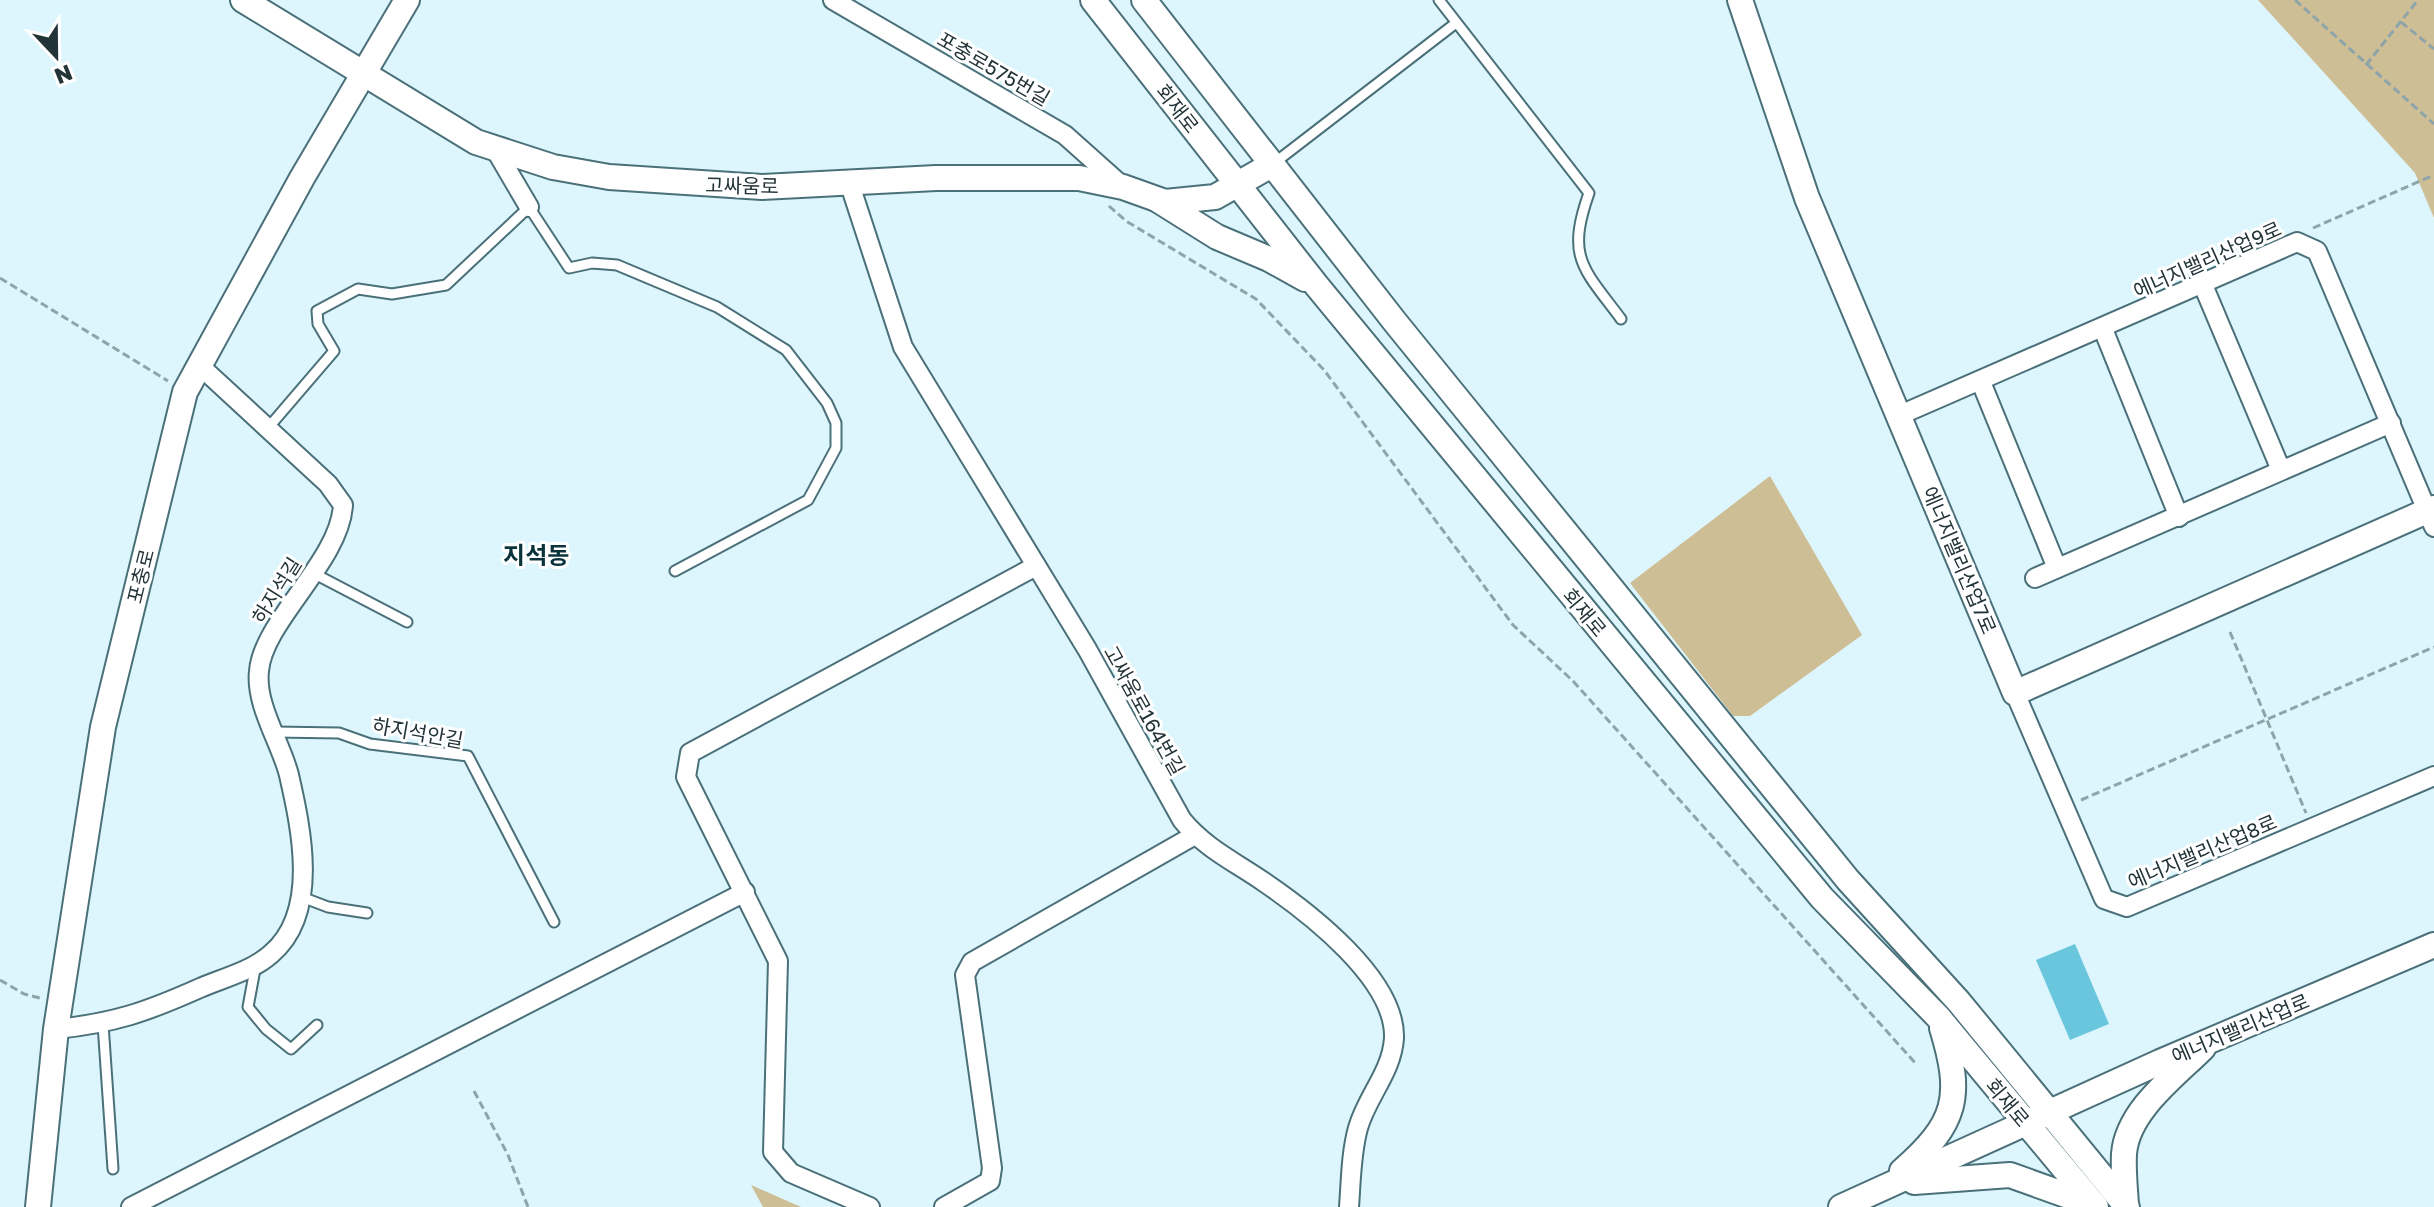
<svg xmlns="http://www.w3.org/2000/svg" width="2434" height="1207" font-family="'Golos Text','Noto Sans KR',sans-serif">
<rect width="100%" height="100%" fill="#ddf6fd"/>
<g fill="#cebe96">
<polygon points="2258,0 2434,0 2434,218 2415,173"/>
<polygon points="1770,476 1862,635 1750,716 1733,716 1630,583"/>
<polygon points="751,1185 801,1207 763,1207"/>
</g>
<polygon fill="#6ac6dd" points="2075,944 2109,1024 2070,1040 2036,960"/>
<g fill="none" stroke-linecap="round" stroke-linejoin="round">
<defs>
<g id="lane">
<path d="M1439,0L1589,193C1566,258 1583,268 1621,319"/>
<polyline points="1273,164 1456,23"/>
<polyline points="268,428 334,351 318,324 317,311 358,289 392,294 446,285 529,207 569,268 592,263 617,265 717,307 786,350 827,403 836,423 836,448 808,500 675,571"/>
<polyline points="313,573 407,622"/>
<polyline points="275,732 339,733 370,744 468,756 554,922"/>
<polyline points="299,896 328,907 367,913"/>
<polyline points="256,964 248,1007 266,1029 291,1049 317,1025"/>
<polyline points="103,1024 113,1169"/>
</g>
<g id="street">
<polyline points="833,0 1065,135 1121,185"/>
<polyline points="495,149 529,207"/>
<path d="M850,185L903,347L1087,649L1182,820C1205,848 1235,862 1264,882C1308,912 1396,979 1394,1038C1392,1072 1367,1096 1358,1128C1351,1153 1351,1181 1349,1207"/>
<polyline points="2203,285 2281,470"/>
<polyline points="2103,329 2179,517"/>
<polyline points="1981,382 2057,568"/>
<polyline points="1900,415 2297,242 2317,251 2434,527"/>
<polyline points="2035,578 2391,423"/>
<polyline points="2015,693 2104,899 2127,907 2434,776"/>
<path d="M56,1029C115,1023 146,1012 200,988C223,978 252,971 271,954C320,913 301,828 289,775C281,743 255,705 259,671C263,621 340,561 343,505L328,484L199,365"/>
<polyline points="131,1207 745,892"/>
<polyline points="870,1207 791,1173 773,1152 778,961 686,777 690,753 1036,566"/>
<polyline points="944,1207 990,1181 992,1168 965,975 972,962 1195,835"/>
</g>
<g id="secondary">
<polyline points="243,0 476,142 553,167 609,177 762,187 936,178 1079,178 1123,187 1165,202 1215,197 1273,164"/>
<polyline points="1093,0 1317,286 1822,898 1939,1018 2096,1207"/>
<polyline points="1144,0 1395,322 1848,880 1959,1002 2127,1207"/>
<polyline points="1740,0 1807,198 2015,693 2434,508"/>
<polyline points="1158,200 1217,237 1269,259 1305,279"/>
<path d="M1902,1171C1957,1123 1963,1097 1942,1028"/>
<polyline points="1914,1182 2010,1175 2088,1203"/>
<path d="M2126,1205C2125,1188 2123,1171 2124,1154C2127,1111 2175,1076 2203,1048"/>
<polyline points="38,1207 56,1029 103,727 185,392 302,178 407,0"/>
<polyline points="1841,1207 2160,1062 2434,945"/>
</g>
</defs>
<use href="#lane" stroke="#4a707a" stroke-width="13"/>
<use href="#street" stroke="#4a707a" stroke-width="22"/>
<use href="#secondary" stroke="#4a707a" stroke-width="28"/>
<g stroke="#8ea4a9" stroke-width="3" stroke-dasharray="8 4" stroke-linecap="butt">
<polyline points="2295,0 2434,124"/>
<polyline points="2401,22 2434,49"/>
<polyline points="2366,65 2418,0"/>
<polyline points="1109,206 1126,221 1256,299 1324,370 1513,625 1573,681 1917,1065"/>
<polyline points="2313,228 2434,175"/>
<polyline points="0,278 168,381"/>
<polyline points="2230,632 2306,813"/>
<polyline points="2081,800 2434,647"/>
<polyline points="0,980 24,994 40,998"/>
<polyline points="474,1091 508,1155 528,1207"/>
</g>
<use href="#lane" stroke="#fff" stroke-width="9"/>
<use href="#street" stroke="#fff" stroke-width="18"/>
<use href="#secondary" stroke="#fff" stroke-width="24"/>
</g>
<g text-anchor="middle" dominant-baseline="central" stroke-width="6" stroke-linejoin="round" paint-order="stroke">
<g font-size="20" fill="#233438" stroke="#fff">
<text transform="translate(994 68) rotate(30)">포충로575번길</text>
<text transform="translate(1178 108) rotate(52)">회재로</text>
<text transform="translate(742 185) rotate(1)">고싸움로</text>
<text transform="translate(2207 259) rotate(-24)">에너지밸리산업9로</text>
<text transform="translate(1960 560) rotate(67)">에너지밸리산업7로</text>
<text transform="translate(140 576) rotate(-76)">포충로</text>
<text transform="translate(276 590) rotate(-58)">하지석길</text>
<text transform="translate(1585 612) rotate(50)">회재로</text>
<text transform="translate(1145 710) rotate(61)">고싸움로164번길</text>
<text transform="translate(418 732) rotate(10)">하지석안길</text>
<text transform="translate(2202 851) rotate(-23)">에너지밸리산업8로</text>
<text transform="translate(2240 1028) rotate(-23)">에너지밸리산업로</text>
<text transform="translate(2008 1102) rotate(50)">회재로</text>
</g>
<g font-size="24" font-weight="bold" fill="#0b333c" stroke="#fff">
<text x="536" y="554">지석동</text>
</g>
</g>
<g transform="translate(56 56) rotate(158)" stroke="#ffffff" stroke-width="6" paint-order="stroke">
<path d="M0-6L14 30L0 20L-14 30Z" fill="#233438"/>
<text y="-12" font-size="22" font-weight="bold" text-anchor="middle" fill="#233438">N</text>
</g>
</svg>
